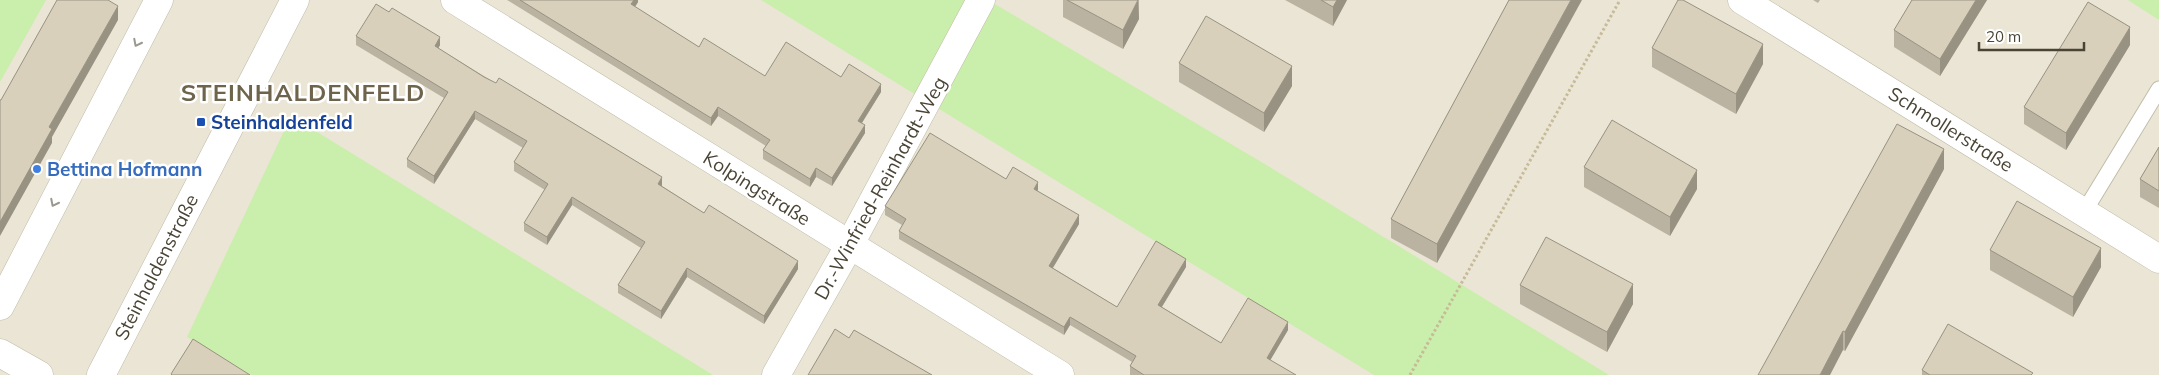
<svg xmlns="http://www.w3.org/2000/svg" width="2159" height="375" font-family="Mulish,sans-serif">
<rect width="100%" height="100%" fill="#f5f3e7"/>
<rect fill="#eae5d5" x="0" y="0" width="2159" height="375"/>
<g fill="#caeeab">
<polygon points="0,0 46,0 0,82"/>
<polygon points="761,0 988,0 1268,166 1609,375 1374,375"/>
<polygon points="2128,0 2159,0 2159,20"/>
<polygon points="291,116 713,375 251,375 187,337"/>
</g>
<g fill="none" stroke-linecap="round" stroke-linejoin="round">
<defs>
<polyline id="service" points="2084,212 2159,89"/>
<g id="minor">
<polyline points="455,0 1060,375"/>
<polyline points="1742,0 2159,259"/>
<polyline points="0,306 159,0"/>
<polyline points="0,353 39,375"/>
<polyline points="776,375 849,246 981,0"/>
</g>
<polyline id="tertiary" points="101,375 295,0"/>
</defs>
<use href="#service" stroke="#c2bca9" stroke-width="17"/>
<use href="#minor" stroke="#c2bca9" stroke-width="29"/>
<use href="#tertiary" stroke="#c2bca9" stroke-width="29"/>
<polyline stroke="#c6ba98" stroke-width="3" stroke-dasharray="2.5 2.5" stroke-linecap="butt" points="1410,375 1620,0"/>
<use href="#service" stroke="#fff" stroke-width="15"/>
<use href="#minor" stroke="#fff" stroke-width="28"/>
<use href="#tertiary" stroke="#fff" stroke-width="28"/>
</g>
<g fill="#bbb3a1">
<polygon points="507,0 638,0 638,2 635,7 699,47 765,76 841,77 881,92 862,123 865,133 832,186 816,177 810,187 763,159 763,150 766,146 718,116 711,126"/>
<polygon points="1063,0 1139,0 1139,19 1123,49 1063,17"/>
<polygon points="1285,0 1347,0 1333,26"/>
<polygon points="1509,0 1437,263 1391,238 1391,219"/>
<polygon points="1813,0 1820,0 1818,3"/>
<polygon points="1912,0 1987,0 1940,76 1894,47 1894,30"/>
<polygon points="356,36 440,45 438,48 662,185 662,186 704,213 798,269 764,324 687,277 661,319 618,293 618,285 641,248 572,205 547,245 524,231 524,223 545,190 514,171 514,162 523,148 475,119 434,184 407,167 407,159 444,98 356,45"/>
<polygon points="2130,45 2066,150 2024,124 2024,107"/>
<polygon points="1652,48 1763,64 1736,114 1652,67"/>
<polygon points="1179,63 1292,86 1264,132 1179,82"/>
<polygon points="2159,147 2159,208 2140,197 2140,179"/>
<polygon points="1584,167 1697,189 1670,236 1584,187"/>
<polygon points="1944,169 1845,351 1843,350 1758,375"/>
<polygon points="1038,191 1079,224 1053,268 1117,307 1186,267 1162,307 1221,343 1288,330 1270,360 1296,375 1130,375 1130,366 1132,362 1070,325 1064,335 899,239 899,231 902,225 885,215 885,206"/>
<polygon points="1990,250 2101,267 2073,317 1990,270"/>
<polygon points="1520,285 1633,304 1607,352 1520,304"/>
<polygon points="1922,370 2033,375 1922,375"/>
</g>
<g fill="#989283">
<polygon points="634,0 638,0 638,2 631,13 631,4"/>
<polygon points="1138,0 1139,19 1123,49 1123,30"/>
<polygon points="1337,0 1347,0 1333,26 1333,7"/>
<polygon points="1571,0 1582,0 1437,263 1437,244"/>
<polygon points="1976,0 1987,0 1940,76 1940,59"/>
<polygon points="118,6 118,20 52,137 52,143 0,236 0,222 49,127"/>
<polygon points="2130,27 2130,45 2066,150 2066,133"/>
<polygon points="440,37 440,45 435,55 435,46"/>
<polygon points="1763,44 1763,64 1736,114 1736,94"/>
<polygon points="1292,66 1292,86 1264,132 1264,113"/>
<polygon points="881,84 881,92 858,129 858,121"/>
<polygon points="718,107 718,116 711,126 711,118"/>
<polygon points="475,111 475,119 434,184 434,176"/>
<polygon points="865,125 865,133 832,186 832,178"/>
<polygon points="1944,149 1944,169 1845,351 1845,332"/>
<polygon points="816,168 816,177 810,187 810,179"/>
<polygon points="1697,170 1697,189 1670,236 1670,217"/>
<polygon points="662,177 662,185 658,192 658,184"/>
<polygon points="1038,182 1038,190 1034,197 1034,189"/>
<polygon points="572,197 572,205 547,245 547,237"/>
<polygon points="1079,215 1079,224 1049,274 1049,266"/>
<polygon points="2101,248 2101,267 2073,317 2073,297"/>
<polygon points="1186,259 1186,267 1158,313 1158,305"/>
<polygon points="798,261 798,269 764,324 764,316"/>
<polygon points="687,268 687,277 661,319 661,311"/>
<polygon points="1633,284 1633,304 1607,352 1607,332"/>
<polygon points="1070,317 1070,325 1064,335 1064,327"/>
<polygon points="1288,322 1288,330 1267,366 1267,358"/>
<polygon points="1843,331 1843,350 1830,375 1820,375"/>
</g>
<g fill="#d9d0bb" stroke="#989283">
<polygon points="57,0 108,0 118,6 49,127 52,129 0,222 0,100 1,100"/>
<polygon points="520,0 634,0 631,4 699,47 704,38 765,76 786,42 841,77 849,64 881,84 858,121 865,125 832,178 816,168 810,179 763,150 770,140 718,107 711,118"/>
<polygon points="1067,0 1138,0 1123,30"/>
<polygon points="1321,0 1337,0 1333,7"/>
<polygon points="1509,0 1571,0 1437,244 1391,219"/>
<polygon points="1678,0 1683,0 1763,44 1736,94 1652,48"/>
<polygon points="1912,0 1976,0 1940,59 1894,30"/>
<polygon points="2088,2 2130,27 2066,133 2024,107"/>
<polygon points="376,4 389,12 392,8 440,37 435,46 484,77 496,83 499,78 662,177 658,184 704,213 709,205 798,261 764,316 687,268 661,311 618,285 645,242 572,197 547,237 524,223 548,184 514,162 527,141 475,111 434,176 407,159 448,92 356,36"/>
<polygon points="1206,16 1292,66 1264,113 1179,63"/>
<polygon points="1612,120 1697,170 1670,217 1584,167"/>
<polygon points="1897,124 1944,149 1845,332 1843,331 1820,375 1758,375"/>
<polygon points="930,133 1006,179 1013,167 1038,182 1034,189 1079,215 1049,266 1117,307 1156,241 1186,259 1158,305 1221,343 1248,298 1288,322 1267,358 1296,375 1144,375 1130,366 1136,356 1070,317 1064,327 899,231 906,219 885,206"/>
<polygon points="2159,147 2159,191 2140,179"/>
<polygon points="2017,201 2101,248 2073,297 1990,250"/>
<polygon points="1546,237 1633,284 1607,332 1520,285"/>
<polygon points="1948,324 2033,373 2031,375 1930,375 1922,370"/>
<polygon points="835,329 849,338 854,330 932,375 808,375"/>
<polygon points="193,339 250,375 172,375 171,374"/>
</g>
<defs><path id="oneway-chevron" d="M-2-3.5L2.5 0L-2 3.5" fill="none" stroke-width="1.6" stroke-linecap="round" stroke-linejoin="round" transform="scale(1.25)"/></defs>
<g stroke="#9b9890">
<use href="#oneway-chevron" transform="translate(137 43) rotate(117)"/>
<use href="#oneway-chevron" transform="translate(54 203) rotate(117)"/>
</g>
<rect fill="#1a4fb4" stroke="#fff" stroke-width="2" x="196" y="117" width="10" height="10" rx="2.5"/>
<circle fill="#3f7fe0" stroke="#fff" stroke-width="2" cx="37" cy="169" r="5"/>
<g text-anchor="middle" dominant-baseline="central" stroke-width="5" stroke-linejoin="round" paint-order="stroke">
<g font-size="19" font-weight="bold" fill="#164399" stroke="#fff" text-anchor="start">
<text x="211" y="122">Steinhaldenfeld</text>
</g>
<g font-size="19" fill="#4a4435" stroke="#fff">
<text transform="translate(1951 129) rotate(32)">Schmollerstraße</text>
<text transform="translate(757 188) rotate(32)">Kolpingstraße</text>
<text transform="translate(880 188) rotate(-61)">Dr.-Winfried-Reinhardt-Weg</text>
<text transform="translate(156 267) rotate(-63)">Steinhaldenstraße</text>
</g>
<g font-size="19" font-weight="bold" fill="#366cbe" stroke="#fff" text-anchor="start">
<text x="47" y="169">Bettina Hofmann</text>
</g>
<g font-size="24" font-weight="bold" letter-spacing="1" fill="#6e634b" stroke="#fff">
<text x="303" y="92">STEINHALDENFELD</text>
</g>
</g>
<path d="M1979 42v8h105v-8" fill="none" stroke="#4a4435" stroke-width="2.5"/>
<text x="1986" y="42" font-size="15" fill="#4a4435" stroke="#ffffff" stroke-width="4" paint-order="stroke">20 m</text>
</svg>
